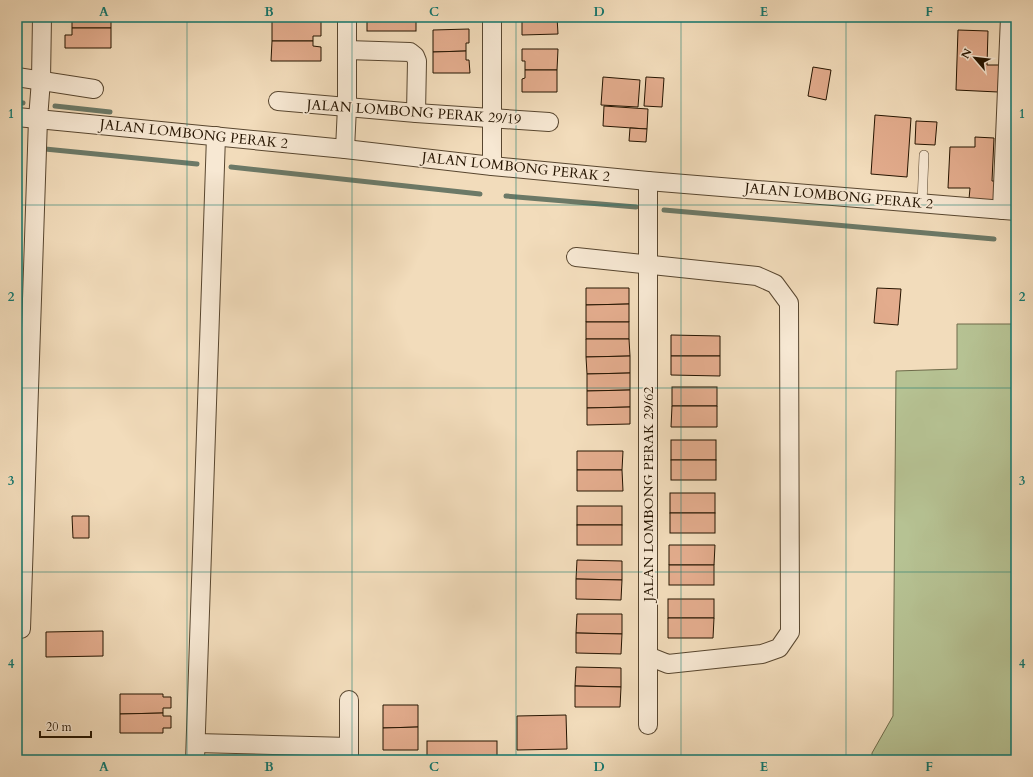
<svg xmlns="http://www.w3.org/2000/svg" width="1033" height="777" font-family="Cardo,serif">
<rect width="100%" height="100%" fill="#f2dcbb"/>
<filter id="stains"><feTurbulence type="fractalNoise" baseFrequency=".005" numOctaves="4"/><feColorMatrix values="0 0 0 0 .2 0 0 0 0 .09 0 0 0 0 .02 0 0 0 .5 -.17"/></filter>
<radialGradient id="worn" r=".72"><stop offset=".6" stop-color="#630" stop-opacity="0"/><stop offset="1" stop-color="#630" stop-opacity=".3"/></radialGradient>
<polygon fill="#b6c293" stroke="#6e6b4a" points="957,324 1016,324 1016,760 872,760 872,753 893,716 896,371 957,369"/>
<g fill="none" stroke-linecap="round" stroke-linejoin="round">
<g stroke="#6c7967" stroke-width="5">
<polyline points="17,102 23,103"/>
<polyline points="55,106 110,112"/>
<polyline points="17,147 18,147"/>
<polyline points="45,149 197,164"/>
<polyline points="231,167 480,194"/>
<polyline points="506,196 636,207"/>
<polyline points="664,210 994,239"/>
</g>
</g>
<g fill="#e3ac8d" stroke="#251400">
<polygon points="65,17 111,17 111,28 72,28 72,19 65,19"/>
<rect x="367" y="17" width="49" height="14"/>
<polygon points="525,17 557,17 558,34 522,35 522,21 525,21"/>
<polygon points="272,20 321,20 321,36 313,36 313,41 272,41"/>
<polygon points="72,28 111,28 111,48 65,48 65,35 72,35"/>
<polygon points="469,29 469,43 466,43 466,51 433,52 433,30"/>
<polygon points="958,30 988,31 987,65 999,65 998,92 956,90"/>
<polygon points="272,41 313,41 313,46 321,47 321,61 271,61"/>
<polygon points="522,49 558,49 557,70 525,70 525,61 522,61"/>
<polygon points="466,51 466,60 469,60 470,73 433,73 433,52"/>
<polygon points="813,67 831,70 826,100 808,96"/>
<polygon points="525,70 557,70 557,92 522,92 522,79 525,78"/>
<polygon points="603,77 640,80 638,107 601,105"/>
<polygon points="646,77 664,78 662,107 644,106"/>
<polygon points="604,106 648,109 647,129 603,126"/>
<polygon points="875,115 911,118 907,177 871,174"/>
<polygon points="916,121 937,122 935,145 915,144"/>
<polygon points="630,128 647,129 646,142 629,141"/>
<polygon points="1011,131 1016,131 1016,177 1009,176"/>
<polygon points="975,137 994,138 992,181 996,181 996,200 969,199 970,188 948,188 950,147 975,147"/>
<polygon points="586,288 629,288 629,304 586,305"/>
<polygon points="877,288 901,289 898,325 874,323"/>
<polygon points="629,304 629,322 586,322 586,305"/>
<rect x="586" y="322" width="43" height="17"/>
<polygon points="671,335 720,336 720,356 671,356"/>
<polygon points="586,339 629,339 630,356 586,357"/>
<polygon points="630,356 630,373 587,374 586,357"/>
<polygon points="671,356 720,356 720,376 671,375"/>
<polygon points="630,373 630,390 587,391 587,374"/>
<rect x="672" y="387" width="45" height="19"/>
<polygon points="630,390 630,407 587,408 587,391"/>
<polygon points="672,406 717,406 717,427 671,427"/>
<polygon points="630,407 630,424 587,425 587,408"/>
<rect x="671" y="440" width="45" height="20"/>
<polygon points="577,451 623,451 622,470 577,470"/>
<rect x="671" y="460" width="45" height="20"/>
<polygon points="577,470 622,470 623,491 577,491"/>
<rect x="670" y="493" width="45" height="20"/>
<rect x="577" y="506" width="45" height="19"/>
<rect x="670" y="513" width="45" height="20"/>
<polygon points="72,516 89,516 89,538 73,538"/>
<rect x="577" y="525" width="45" height="20"/>
<polygon points="669,545 715,545 714,565 669,565"/>
<polygon points="577,560 622,561 622,580 576,579"/>
<rect x="669" y="565" width="45" height="20"/>
<polygon points="576,579 622,580 621,600 576,599"/>
<rect x="668" y="599" width="46" height="19"/>
<polygon points="577,614 622,614 622,634 576,633"/>
<polygon points="668,618 714,618 713,638 668,638"/>
<polygon points="103,631 103,656 46,657 46,632"/>
<polygon points="576,633 622,634 621,654 576,653"/>
<polygon points="576,667 621,668 621,687 575,686"/>
<polygon points="575,686 621,687 620,707 575,707"/>
<polygon points="120,694 163,694 163,697 171,697 171,708 163,708 163,713 120,714"/>
<polygon points="383,705 418,705 418,727 383,728"/>
<polygon points="163,713 163,716 171,716 171,728 163,728 163,733 120,733 120,714"/>
<polygon points="566,715 567,749 517,750 517,716"/>
<polygon points="418,727 418,750 383,750 383,728"/>
<rect x="427" y="741" width="70" height="19"/>
<rect x="225" y="756" width="34" height="4"/>
<rect x="120" y="757" width="42" height="3"/>
<polygon points="280,758 315,759 315,760 280,760"/>
<rect x="384" y="758" width="35" height="2"/>
</g>
<g fill="none" stroke-linecap="round" stroke-linejoin="round">
<defs>
<polyline id="service" points="922,203 924,155"/>
<g id="minor">
<polyline points="492,17 492,166"/>
<polyline points="347,50 410,52 415,56 417,61 416,113"/>
<polyline points="17,77 94,89"/>
<polyline points="278,101 416,113 549,122"/>
<polyline points="17,117 345,149 492,166 648,181 1016,211"/>
<polyline points="345,149 347,107 347,17"/>
<polyline points="648,181 648,725"/>
<polyline points="1002,210 1010,17"/>
<polyline points="576,257 757,276 775,284 789,303 790,632 779,648 762,654 668,664 648,656"/>
<polyline points="21,629 38,119 41,80 42,17"/>
<polyline points="196,743 349,747"/>
<polyline points="349,759 349,700"/>
<polyline points="195,760 216,136"/>
</g>
</defs>
<use href="#service" stroke="#58462f" stroke-width="10"/>
<use href="#minor" stroke="#58462f" stroke-width="20"/>
<use href="#service" stroke="#f7e8d3" stroke-width="9"/>
<use href="#minor" stroke="#f7e8d3" stroke-width="18"/>
</g>
<path fill="none" stroke="#0f766e" stroke-width="1" stroke-opacity="0.55" d="M187,17V760M352,17V760M516,17V760M681,17V760M846,17V760M17,205H1016M17,388H1016M17,572H1016"/>
<g text-anchor="middle" dominant-baseline="central" stroke-width="3.5" stroke-linejoin="round" paint-order="stroke">
<g font-size="14" fill="#251400" stroke="#f7e8d3">
<text transform="translate(414 112) rotate(4)">JALAN LOMBONG PERAK 29/19</text>
<text transform="translate(194 134) rotate(6)">JALAN LOMBONG PERAK 2</text>
<text transform="translate(516 167) rotate(6)">JALAN LOMBONG PERAK 2</text>
<text transform="translate(839 196) rotate(5)">JALAN LOMBONG PERAK 2</text>
<text transform="translate(648 494) rotate(-90)">JALAN LOMBONG PERAK 29/62</text>
</g>
</g>
<rect width="1033" height="777" fill="none" stroke="#f2dcbb" stroke-width="44"/>
<g transform="translate(975 58) rotate(298)" stroke="#f7e8d3" stroke-width="3" paint-order="stroke">
<path d="M0-3L7 15L0 10L-7 15Z" fill="#251400"/>
<text y="-6" font-size="11" font-weight="bold" text-anchor="middle" fill="#251400">N</text>
</g>
<path d="M40 731v6h51v-6" fill="none" stroke="#251400" stroke-width="2"/>
<text x="46" y="731" font-size="12" fill="#251400" stroke="#f7e8d3" stroke-width="3" paint-order="stroke">20 m</text>
<rect x="22" y="22" width="989" height="733" fill="none" stroke="#0f766e" stroke-width="1.5"/>
<g font-size="13" text-anchor="middle" font-weight="bold" fill="#0f766e">
<text x="104" y="16">A</text>
<text x="269" y="16">B</text>
<text x="434" y="16">C</text>
<text x="599" y="16">D</text>
<text x="764" y="16">E</text>
<text x="929" y="16">F</text>
<text x="11" y="118">1</text>
<text x="1022" y="118">1</text>
<text x="11" y="301">2</text>
<text x="1022" y="301">2</text>
<text x="11" y="485">3</text>
<text x="1022" y="485">3</text>
<text x="11" y="668">4</text>
<text x="1022" y="668">4</text>
<text x="104" y="771">A</text>
<text x="269" y="771">B</text>
<text x="434" y="771">C</text>
<text x="599" y="771">D</text>
<text x="764" y="771">E</text>
<text x="929" y="771">F</text>
</g>
<rect width="100%" height="100%" filter="url(#stains)"/>
<rect width="100%" height="100%" fill="url(#worn)"/>
</svg>
